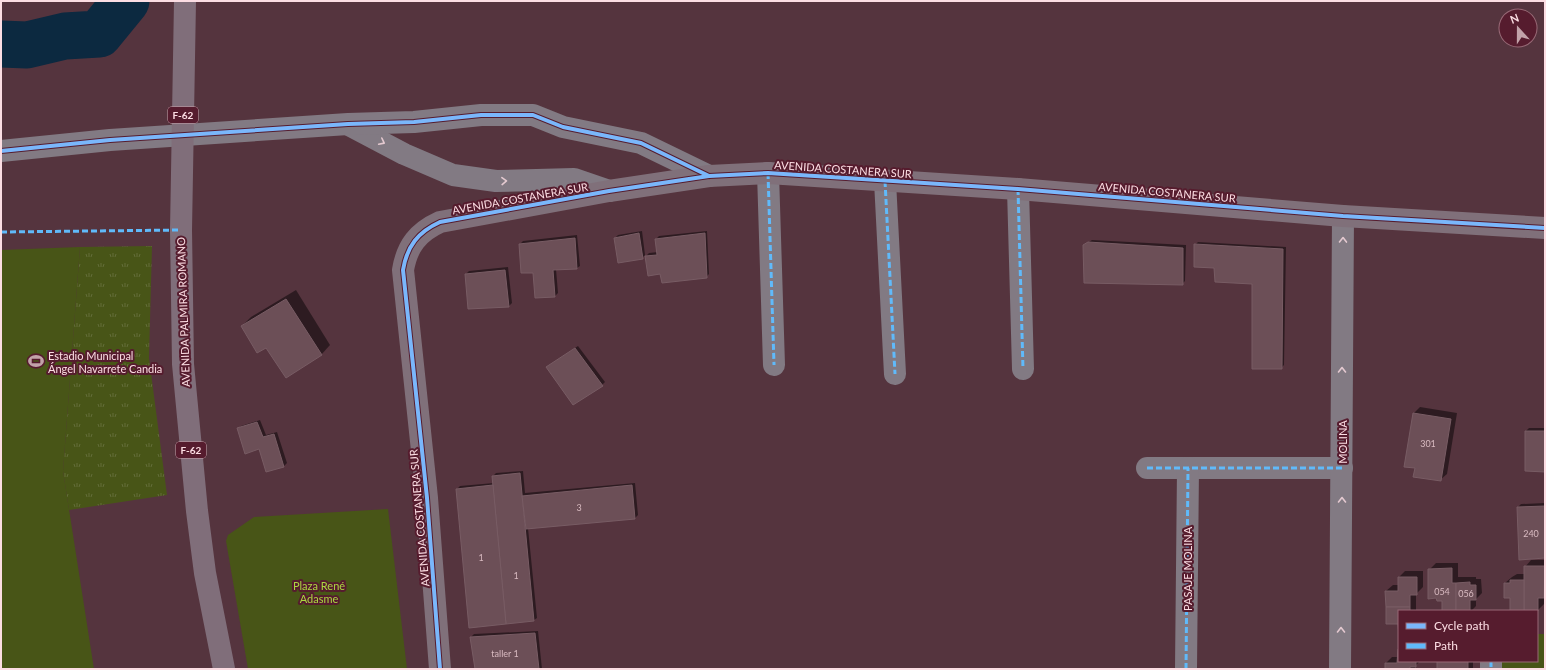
<svg xmlns="http://www.w3.org/2000/svg" width="1546" height="670" font-family="Lato,sans-serif">
<defs>
<pattern id="grass-tufts" width="24" height="20" patternUnits="userSpaceOnUse"><rect width="24" height="20" fill="#485517"/><path d="M3 7l-1-3M5 7V3M7 7l1-3M15 17l-1-3M17 17v-4M19 17l1-3" fill="none" stroke="#636d39"/></pattern>
</defs>
<rect width="100%" height="100%" fill="#55343e"/>
<polygon fill="url(#grass-tufts)" points="152,246 149,358 167,495 69,510 63,471 80,247"/>
<g fill="#485517">
<polygon points="80,247 63,471 94,669 1,669 1,250"/>
<polygon points="388,509 407,669 248,669 226,541 228,535 254,517"/>
<polygon points="1537,634 1545,634 1545,669 1499,669 1499,661 1537,661"/>
</g>
<g fill="#0007">
<polygon points="642,231 645,255 642,258 615,238 618,235"/>
<polygon points="707,231 709,274 706,277 661,273 646,256 649,253 658,252 656,239 659,236"/>
<polygon points="577,235 580,266 577,268 556,269 558,293 555,296 534,272 520,244 523,241"/>
<polygon points="1092,240 1186,245 1185,281 1182,284 1084,245"/>
<polygon points="1198,242 1286,247 1284,365 1281,368 1253,283 1215,268 1195,245"/>
<polygon points="508,267 512,303 509,306 466,274 469,271"/>
<polygon points="296,290 330,345 321,355 242,326 251,317"/>
<polygon points="578,346 605,382 602,385 547,367"/>
<polygon points="1420,407 1457,413 1447,474 1440,480 1416,468 1414,413"/>
<polygon points="260,420 266,435 277,432 287,463 284,466 267,470 259,448 238,429 241,426"/>
<polygon points="1529,428 1545,428 1545,471 1526,431"/>
<polygon points="523,471 525,493 635,483 638,515 635,518 528,528 537,618 534,620 457,489 460,486 494,483 493,476 496,473"/>
<polygon points="1545,503 1545,557 1518,507 1521,504"/>
<polygon points="1531,560 1545,560 1544,604 1538,610 1511,597 1505,583 1512,577 1517,574 1525,574 1525,567"/>
<polygon points="1436,563 1458,563 1458,577 1476,577 1476,579 1481,579 1482,593 1476,599 1476,606 1471,611 1443,611 1443,600 1429,570"/>
<polygon points="1405,571 1423,571 1423,587 1416,594 1416,611 1399,611 1399,636 1399,623 1387,623 1386,591 1393,585 1399,585 1399,577"/>
<polygon points="538,631 542,669 476,669 471,637 474,634"/>
<polygon points="1399,649 1399,661 1420,661 1415,666 1415,669 1386,669 1386,663 1392,657 1398,657"/>
<rect x="1438" y="661" width="35" height="8"/>
</g>
<g fill="none" stroke-linecap="round" stroke-linejoin="round">
<polyline stroke="#0c2940" stroke-width="47" points="1,44 27,45 65,36 99,34 126,1"/>
</g>
<g fill="#6c4f57" stroke="#785c64">
<polygon points="639,233 643,259 618,263 614,238"/>
<polygon points="705,233 707,278 662,283 660,274 648,276 645,256 657,255 655,239"/>
<polygon points="575,238 577,269 553,270 555,297 535,298 533,273 521,273 519,244"/>
<polygon points="1088,242 1183,248 1183,285 1084,283 1083,245"/>
<polygon points="1194,244 1283,249 1282,369 1252,369 1252,284 1215,282 1214,268 1194,267"/>
<polygon points="505,270 509,307 468,309 465,274"/>
<polygon points="286,299 322,355 286,378 266,348 257,353 241,326"/>
<polygon points="575,348 603,386 573,405 546,367"/>
<polygon points="1413,413 1451,419 1441,481 1413,477 1415,468 1404,467"/>
<polygon points="257,422 263,437 274,434 284,467 266,472 259,449 245,454 237,428"/>
<polygon points="1525,431 1545,431 1545,472 1525,471"/>
<polygon points="520,473 534,621 506,624 492,476"/>
<polygon points="493,485 506,624 469,628 456,489"/>
<polygon points="632,485 635,519 526,529 522,496"/>
<polygon points="1545,506 1545,558 1519,560 1517,507"/>
<polygon points="1524,566 1545,566 1544,598 1538,598 1538,611 1524,611"/>
<polygon points="1452,568 1452,583 1456,583 1456,611 1442,611 1442,601 1437,601 1436,598 1428,599 1428,569"/>
<polygon points="1398,577 1417,577 1417,595 1410,595 1410,607 1386,607 1385,591 1398,591"/>
<polygon points="1510,580 1524,580 1524,611 1510,611 1510,598 1504,598 1504,583 1510,583"/>
<polygon points="1470,582 1470,585 1476,585 1476,600 1470,600 1470,611 1456,611 1456,583"/>
<polygon points="1386,607 1410,607 1410,611 1399,611 1399,637 1398,624 1386,624"/>
<polygon points="535,633 539,669 475,669 470,637"/>
<polygon points="1398,649 1399,649 1399,661 1416,661 1416,667 1410,667 1410,669 1385,669 1385,663 1397,663"/>
<rect x="1437" y="661" width="31" height="8"/>
</g>
<g fill="none" stroke-linecap="round" stroke-linejoin="round">
<g stroke="#827a83" stroke-width="22">
<polyline points="349,125 404,154 453,175 496,181 574,179 609,191"/>
<polyline points="1,151 110,140 348,124 414,122 481,115 533,115 563,127 641,143 709,176"/>
<polyline points="768,173 774,365"/>
<polyline points="885,181 895,374"/>
<polyline points="1018,189 1023,369"/>
<polyline points="1147,468 1342,468"/>
<polyline points="1491,661 1491,669"/>
<polyline points="1186,669 1188,468"/>
<polyline points="1340,669 1343,216"/>
</g>
<path stroke="#80707a" stroke-width="22" d="M440,669L427,498L403,270C407,246 418,232 440,222L609,191L709,176L768,173L1018,189L1343,216L1545,228"/>
<polyline stroke="#806e7a" stroke-width="22" points="181,230 183,364 197,511 205,573 224,669"/>
<polyline stroke="#806e7a" stroke-width="22" points="181,230 185,1"/>
<g stroke="#60bafa" stroke-width="3" stroke-dasharray="6 3" stroke-linecap="butt">
<polyline points="768,173 774,365"/>
<polyline points="885,181 895,374"/>
<polyline points="1018,189 1023,369"/>
<polyline points="1,232 181,230"/>
<polyline points="1147,468 1342,468"/>
<polyline points="1491,661 1491,669"/>
<polyline points="1186,669 1188,468"/>
</g>
<defs>
<g id="cycleway">
<polyline points="1,151 110,140 348,124 414,122 481,115 533,115 563,127 641,143 709,176"/>
<path d="M440,669L427,498L403,270C407,246 418,232 440,222L609,191L709,176L768,173L1018,189L1343,216L1545,228"/>
</g>
</defs>
<use href="#cycleway" stroke="#561c2e" stroke-width="6"/>
<use href="#cycleway" stroke="#7ab7fb" stroke-width="4"/>
</g>
<defs><path id="oneway-chevron" d="M-2-3.5L2.5 0L-2 3.5" fill="none" stroke-width="1.6" stroke-linecap="round" stroke-linejoin="round"/></defs>
<g stroke="#e4c9d0">
<use href="#oneway-chevron" transform="translate(382 142) rotate(27)"/>
<use href="#oneway-chevron" transform="translate(504 181) rotate(-2)"/>
<use href="#oneway-chevron" transform="translate(1343 240) rotate(-89)"/>
<use href="#oneway-chevron" transform="translate(1342 370) rotate(-90)"/>
<use href="#oneway-chevron" transform="translate(1342 500) rotate(-90)"/>
<use href="#oneway-chevron" transform="translate(1341 630) rotate(-90)"/>
</g>
<defs>
<symbol id="stadium-bare" viewBox="-9 -9 18 18"><path d="M0-5a6.5 5 0 1 0 0 10a6.5 5 0 1 0 0-10ZM-3.5-1.8h7v3.6h-7Z" fill="#c2a2a9" stroke="#561c2e" stroke-width="2.5" paint-order="stroke"/></symbol>
</defs>
<g fill-rule="evenodd">
<use href="#stadium-bare" x="25" y="350" width="22" height="22"/>
</g>
<g text-anchor="middle" dominant-baseline="central" stroke-width="4" stroke-linejoin="round" paint-order="stroke">
<g font-size="9" fill="#d8bac0">
<text x="1428" y="443">301</text>
<text x="579" y="507">3</text>
<text x="1531" y="533">240</text>
<text x="481" y="557">1</text>
<text x="516" y="575">1</text>
<text x="1442" y="591">054</text>
<text x="1466" y="593">056</text>
<text x="505" y="653">taller 1</text>
</g>
<g fill="#561c2e" stroke="#caa3ad" stroke-width="1">
<rect x="168" y="107" width="30" height="16" rx="3"/>
<rect x="176" y="442" width="30" height="16" rx="3"/>
</g>
<g font-size="10" font-weight="bold" fill="#fcdde3">
<text x="183" y="115">F-62</text>
<text x="191" y="450">F-62</text>
</g>
<g font-size="11" fill="#fcdde3" stroke="#561c2e">
<text transform="translate(843 169) rotate(4)">AVENIDA COSTANERA SUR</text>
<text transform="translate(1167 192) rotate(5)">AVENIDA COSTANERA SUR</text>
<text transform="translate(520 198) rotate(-10)">AVENIDA COSTANERA SUR</text>
<text transform="translate(183 312) rotate(-92)">AVENIDA PALMIRA ROMANO</text>
<text transform="translate(1342 442) rotate(-90)">MOLINA</text>
<text transform="translate(419 518) rotate(-95)">AVENIDA COSTANERA SUR</text>
<text transform="translate(1187 569) rotate(-90)">PASAJE MOLINA</text>
</g>
<g font-size="11" fill="#fcdde3" stroke="#561c2e" text-anchor="start">
<text x="48" y="355">Estadio Municipal<tspan x="48" dy="13">Ángel Navarrete Candia</tspan></text>
</g>
<g font-size="11" fill="#acd741" stroke="#561c2e">
<text x="319" y="585">Plaza René<tspan x="319" dy="13">Adasme</tspan></text>
</g>
</g>
<rect width="1546" height="670" fill="none" stroke="#fcdde3" stroke-width="4"/>
<rect x="1398" y="610" width="140" height="52" fill="#561c2e" stroke="#986976"/>
<rect x="1406" y="623" width="20" height="6" fill="#7ab7fb" stroke="#986976"/>
<text x="1434" y="630" font-size="12" fill="#fcdde3">Cycle path</text>
<rect x="1406" y="643" width="20" height="6" fill="#60bafa" stroke="#986976"/>
<text x="1434" y="650" font-size="12" fill="#fcdde3">Path</text>
<g transform="translate(1518 28) rotate(339)"><circle r="19" fill="#561c2e" stroke="#986976"/>
<path d="M0-3L7 15L0 10L-7 15Z" fill="#c2a2a9"/>
<text y="-6" font-size="11" font-weight="bold" text-anchor="middle" fill="#fcdde3">N</text>
</g>
</svg>
